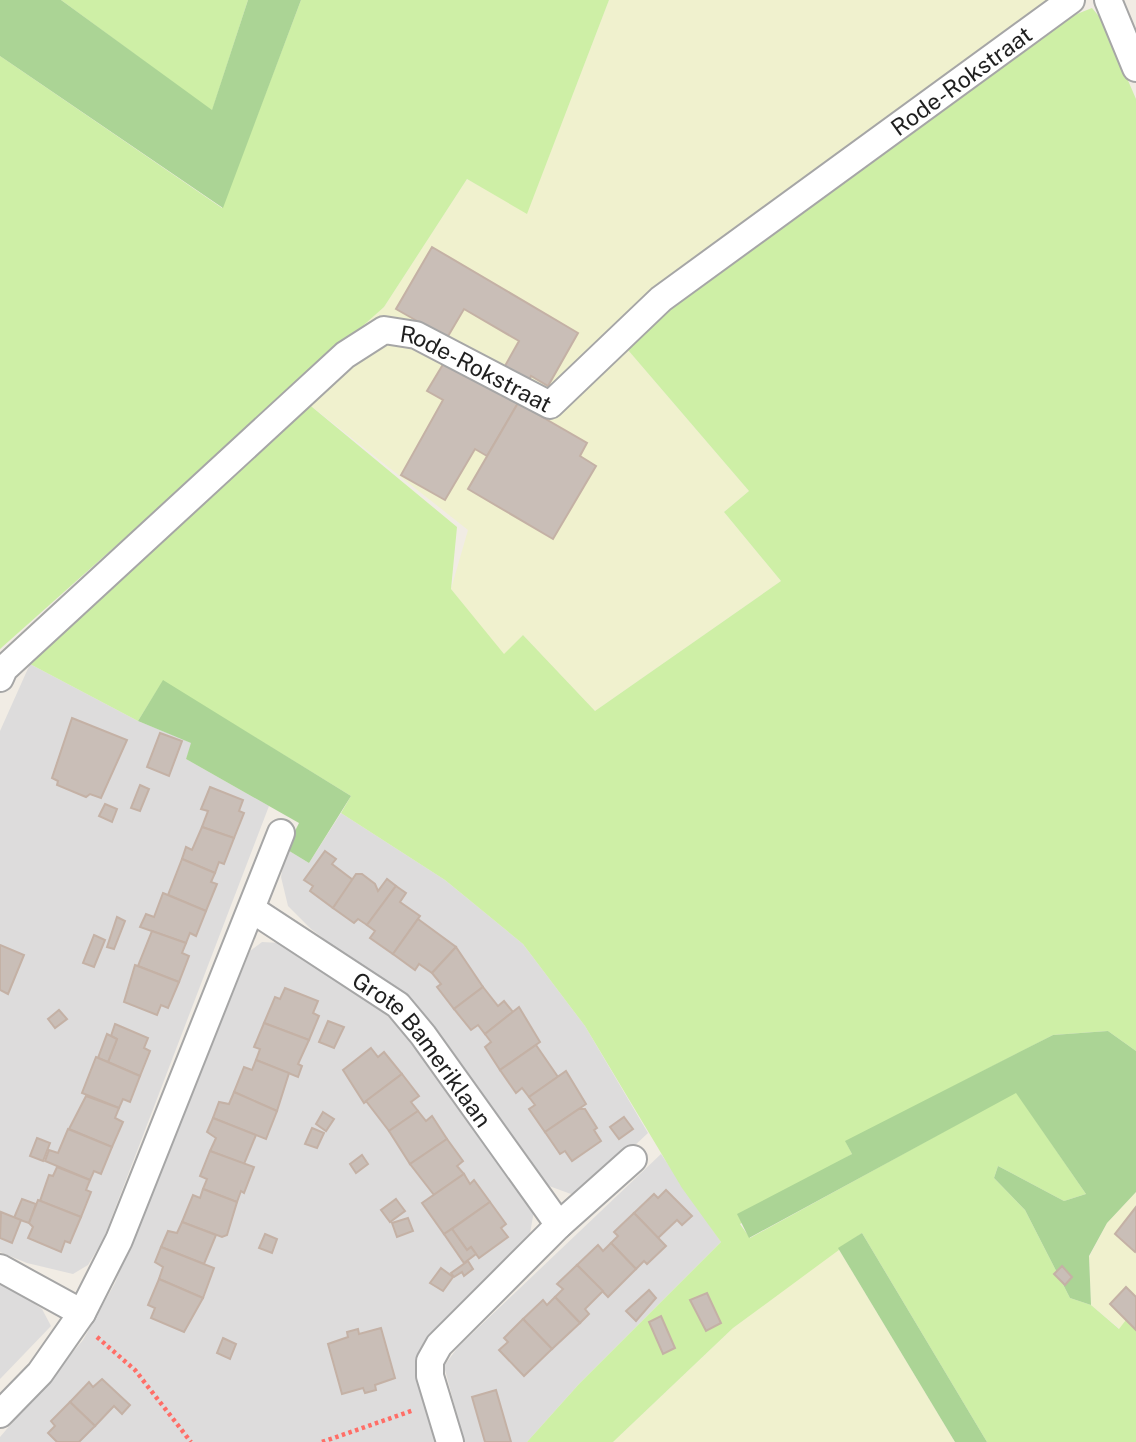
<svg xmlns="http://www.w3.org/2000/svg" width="1136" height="1442" font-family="'Public Sans',sans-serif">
<rect width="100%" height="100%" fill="#f1ece4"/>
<g fill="#dddcdc">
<polygon points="30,664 138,721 192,743 186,759 269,806 103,1240 88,1265 73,1274 27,1263 0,1252 0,731"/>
<polygon points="341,813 445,880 523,944 585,1026 648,1133 587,1190 571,1194 549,1186 436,1028 408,1002 311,929 288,906 281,877 286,849 309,863"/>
<polygon points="262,942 281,943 376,1005 404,1032 534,1211 529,1239 426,1341 418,1356 420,1378 439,1442 0,1442 0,1437 83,1340 115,1283 250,951"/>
<polygon points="661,1154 721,1242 579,1384 527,1442 464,1442 444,1366 458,1347"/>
<polygon points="0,1284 10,1287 42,1309 51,1326 0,1379"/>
</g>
<g fill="#f0f1ce">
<polygon points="609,0 1055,0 610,337 628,350 749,491 724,512 781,581 595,711 523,635 504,655 451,589 468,530 306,402 293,386 384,307 467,179 527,213"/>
<polygon points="1136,1192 1136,1322 1120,1329 1091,1305 1089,1257 1107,1223"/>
<polygon points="838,1248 955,1442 613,1442 733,1328"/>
</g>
<g fill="#ceefa6">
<polygon points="61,0 248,0 212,111"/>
<polygon points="301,0 609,0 527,214 467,179 384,307 0,649 0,56 222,208"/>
<polygon points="1092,8 1102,20 1136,99 1136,1051 1108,1031 1053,1035 846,1142 852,1154 740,1224 750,1238 1016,1092 1086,1194 1064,1201 998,1166 994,1178 1025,1210 1070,1298 1091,1305 1119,1329 1129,1316 1136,1322 1136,1442 987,1442 862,1233 733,1328 613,1442 527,1442 579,1384 721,1242 682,1188 585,1026 523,944 445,880 341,813 351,796 163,681 138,721 30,664 306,402 457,527 451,589 504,654 523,635 595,711 781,581 724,512 749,491 628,350 658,315 818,193 1072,16"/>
</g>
<g fill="#abd495">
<polygon points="0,0 61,0 212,110 248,0 301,0 223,208 0,56"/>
<polygon points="163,680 351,796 309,863 286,849 299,823 186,759 191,743 138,721"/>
<polygon points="1108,1031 1136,1051 1136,1192 1107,1223 1089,1256 1091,1305 1070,1298 1025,1210 994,1178 998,1166 1064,1201 1086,1194 1016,1093 749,1238 737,1214 852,1154 845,1141 1053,1035"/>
<polygon points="862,1233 987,1442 955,1442 838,1248"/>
</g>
<g fill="#c9beb7" stroke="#c4b1a5" stroke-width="2">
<polygon points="432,247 578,333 548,386 531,376 526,387 501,373 519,341 464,309 447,338 396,309"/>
<polygon points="445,361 518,403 487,456 475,449 445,500 401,475 443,400 427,391"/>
<polygon points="518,403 587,443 580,456 596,466 553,539 468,489"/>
<polygon points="72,718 127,740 101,798 90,794 86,797 57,785 58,781 52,778"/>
<polygon points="160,733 182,741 169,776 147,767"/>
<polygon points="140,785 149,789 140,811 131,808"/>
<polygon points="210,787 243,800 239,811 244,813 234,838 202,827 208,811 201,809"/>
<polygon points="105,804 117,809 112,822 99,816"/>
<polygon points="202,827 234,838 224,864 219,862 215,873 182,859 186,847 192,850"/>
<polygon points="325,851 336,859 332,864 353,880 333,908 310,891 313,886 304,880"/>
<polygon points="182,859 215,873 211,882 217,884 206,911 168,895"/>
<polygon points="356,874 362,874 375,884 378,891 387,879 396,886 367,925 358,919 354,923 333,908"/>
<polygon points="396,886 406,893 400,902 420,916 393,954 370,938 375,931 367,925"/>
<polygon points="163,893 206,911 196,936 190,933 186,943 140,927 146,914 154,917"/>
<polygon points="117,917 125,921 114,949 107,947"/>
<polygon points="418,919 456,947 432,973 419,964 415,970 393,954"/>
<polygon points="152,931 186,943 182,953 189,956 179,982 138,966"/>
<polygon points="94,935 105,940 94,967 83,963"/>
<polygon points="0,945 24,955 8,994 0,990"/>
<polygon points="456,947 483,987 454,1009 437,987 441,984 432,973"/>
<polygon points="135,965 179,982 168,1008 161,1005 157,1015 124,1002"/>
<polygon points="483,987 498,1006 504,1001 513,1012 485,1034 478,1025 471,1030 454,1009"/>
<polygon points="285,988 318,1001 313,1013 319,1016 309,1040 264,1023 275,997 280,999"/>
<polygon points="519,1007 540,1042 500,1070 485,1047 491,1042 485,1034"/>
<polygon points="59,1010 67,1019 55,1028 48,1019"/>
<polygon points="328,1021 344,1027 334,1048 319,1042"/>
<polygon points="264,1023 309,1040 298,1064 302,1066 298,1077 256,1060 260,1049 254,1047"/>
<polygon points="115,1024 148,1038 144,1048 150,1051 140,1076 108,1062 117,1039 111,1036"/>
<polygon points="107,1034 117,1039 108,1062 98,1058"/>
<polygon points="536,1045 558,1077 529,1097 522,1088 516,1093 500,1070"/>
<polygon points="371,1048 378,1057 384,1052 402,1074 364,1103 343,1070"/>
<polygon points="96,1057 140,1076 130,1102 123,1099 119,1108 82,1093"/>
<polygon points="256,1060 289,1073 277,1111 234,1092 244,1067 252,1070"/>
<polygon points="566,1071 586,1104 545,1132 529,1109 535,1105 529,1097"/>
<polygon points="402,1074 419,1096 411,1102 418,1111 389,1131 366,1101"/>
<polygon points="234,1092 277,1111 266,1139 213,1118 219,1102 229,1104"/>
<polygon points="86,1096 119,1108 115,1118 123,1122 112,1147 69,1129"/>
<polygon points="579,1109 585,1109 597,1128 594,1130 601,1141 572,1161 565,1151 560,1154 545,1132"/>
<polygon points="418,1111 426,1121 432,1116 447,1139 410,1164 389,1131"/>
<polygon points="323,1112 334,1119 326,1131 316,1124"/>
<polygon points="624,1117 633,1129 619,1139 610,1127"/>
<polygon points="213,1118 256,1135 244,1164 210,1151 216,1138 207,1132"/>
<polygon points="312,1128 324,1133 317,1148 305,1144"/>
<polygon points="68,1129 112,1147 101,1174 94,1171 90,1180 45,1161 49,1150 58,1153"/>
<polygon points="37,1138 50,1143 43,1161 30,1156"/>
<polygon points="447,1139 463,1161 457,1166 464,1174 434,1195 410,1164"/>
<polygon points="210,1151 254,1167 244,1193 241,1191 237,1202 203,1189 207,1179 200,1176"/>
<polygon points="362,1155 368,1164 356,1173 350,1164"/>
<polygon points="57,1167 90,1180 86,1190 91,1192 81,1217 40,1201 49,1175 53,1176"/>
<polygon points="464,1174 470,1184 474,1180 490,1202 444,1234 422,1203"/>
<polygon points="203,1189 237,1202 227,1235 222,1237 182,1222 193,1195 200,1198"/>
<polygon points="666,1190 692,1216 682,1225 677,1220 658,1238 634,1213 654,1194 658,1198"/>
<polygon points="22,1199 36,1204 29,1223 14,1218"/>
<polygon points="396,1199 405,1211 390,1222 381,1210"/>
<polygon points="38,1200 81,1217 70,1243 65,1241 61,1252 28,1238 33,1227 29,1223"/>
<polygon points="490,1202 506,1224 501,1228 508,1237 479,1258 471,1247 467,1250 452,1229"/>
<polygon points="1136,1207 1136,1250 1135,1252 1115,1234"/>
<polygon points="1,1212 21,1220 12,1243 0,1238"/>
<polygon points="634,1213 666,1246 647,1264 644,1261 636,1269 611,1243 618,1236 614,1232"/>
<polygon points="408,1218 413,1231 397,1237 392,1223"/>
<polygon points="182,1222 216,1235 204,1264 161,1247 168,1231 177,1233"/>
<polygon points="452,1229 467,1250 471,1247 476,1254 464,1263 444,1234"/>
<polygon points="265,1234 277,1239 272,1253 259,1248"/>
<polygon points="611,1243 636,1269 608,1297 577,1265 598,1245 603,1251"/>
<polygon points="161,1247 214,1268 203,1298 159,1279 163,1267 155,1262"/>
<polygon points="468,1261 473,1269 464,1276 462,1272 454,1277 451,1273"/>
<polygon points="577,1265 603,1291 585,1309 589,1314 580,1323 555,1297 563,1289 557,1284"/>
<polygon points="1062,1266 1072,1277 1065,1285 1054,1274"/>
<polygon points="441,1268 453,1277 443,1291 430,1283"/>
<polygon points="159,1279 203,1298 184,1332 151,1318 155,1308 148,1305"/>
<polygon points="1126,1287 1136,1297 1136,1330 1110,1304"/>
<polygon points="649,1290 656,1298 636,1321 626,1311"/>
<polygon points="707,1293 721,1323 706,1331 690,1300"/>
<polygon points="555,1297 580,1323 552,1349 523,1319 543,1300 547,1305"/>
<polygon points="661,1316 675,1348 663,1354 649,1322"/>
<polygon points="523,1319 552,1349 524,1376 499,1350 508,1342 504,1338"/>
<polygon points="381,1328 395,1378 375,1385 376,1390 365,1393 363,1388 342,1394 328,1344 348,1337 347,1332 358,1329 359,1334"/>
<polygon points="223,1338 236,1344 230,1359 217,1353"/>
<polygon points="102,1379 130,1405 122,1414 114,1406 95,1426 70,1402 89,1382 93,1387"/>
<polygon points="496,1390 511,1442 485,1442 472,1397"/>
<polygon points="70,1402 95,1426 79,1442 57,1442 48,1433 55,1426 51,1421"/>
</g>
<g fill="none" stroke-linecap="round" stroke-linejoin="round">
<defs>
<g id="minor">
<polyline points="1108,0 1136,68"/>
<path id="s1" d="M0,678L4,669L345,355L384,330L416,335L550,405L661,299L1071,0"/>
<path id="s2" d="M253,910L398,1005L423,1035L559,1225"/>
<polyline points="0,1268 82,1313"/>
<polyline points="0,1414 40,1373 82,1313 119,1240 281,833"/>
<polyline points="450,1442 430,1376 430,1361 439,1345 559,1225 633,1159"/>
</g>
</defs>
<use href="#minor" stroke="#a6a6a6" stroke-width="30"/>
<g stroke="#ff6e67" stroke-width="4.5" stroke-dasharray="3.5 3.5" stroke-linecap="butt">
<polyline points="97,1337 135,1370 191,1442"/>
<polyline points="322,1442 414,1410"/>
</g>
<use href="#minor" stroke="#fff" stroke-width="26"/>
</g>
<g text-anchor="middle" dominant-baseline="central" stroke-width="7" stroke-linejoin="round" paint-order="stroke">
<g font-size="23" fill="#1f1f1f" stroke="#fff">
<text stroke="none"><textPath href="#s1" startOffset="1228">Rode-Rokstraat</textPath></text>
<text stroke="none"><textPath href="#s1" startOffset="620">Rode-Rokstraat</textPath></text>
<text stroke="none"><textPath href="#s2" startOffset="222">Grote Bameriklaan</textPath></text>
</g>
</g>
</svg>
